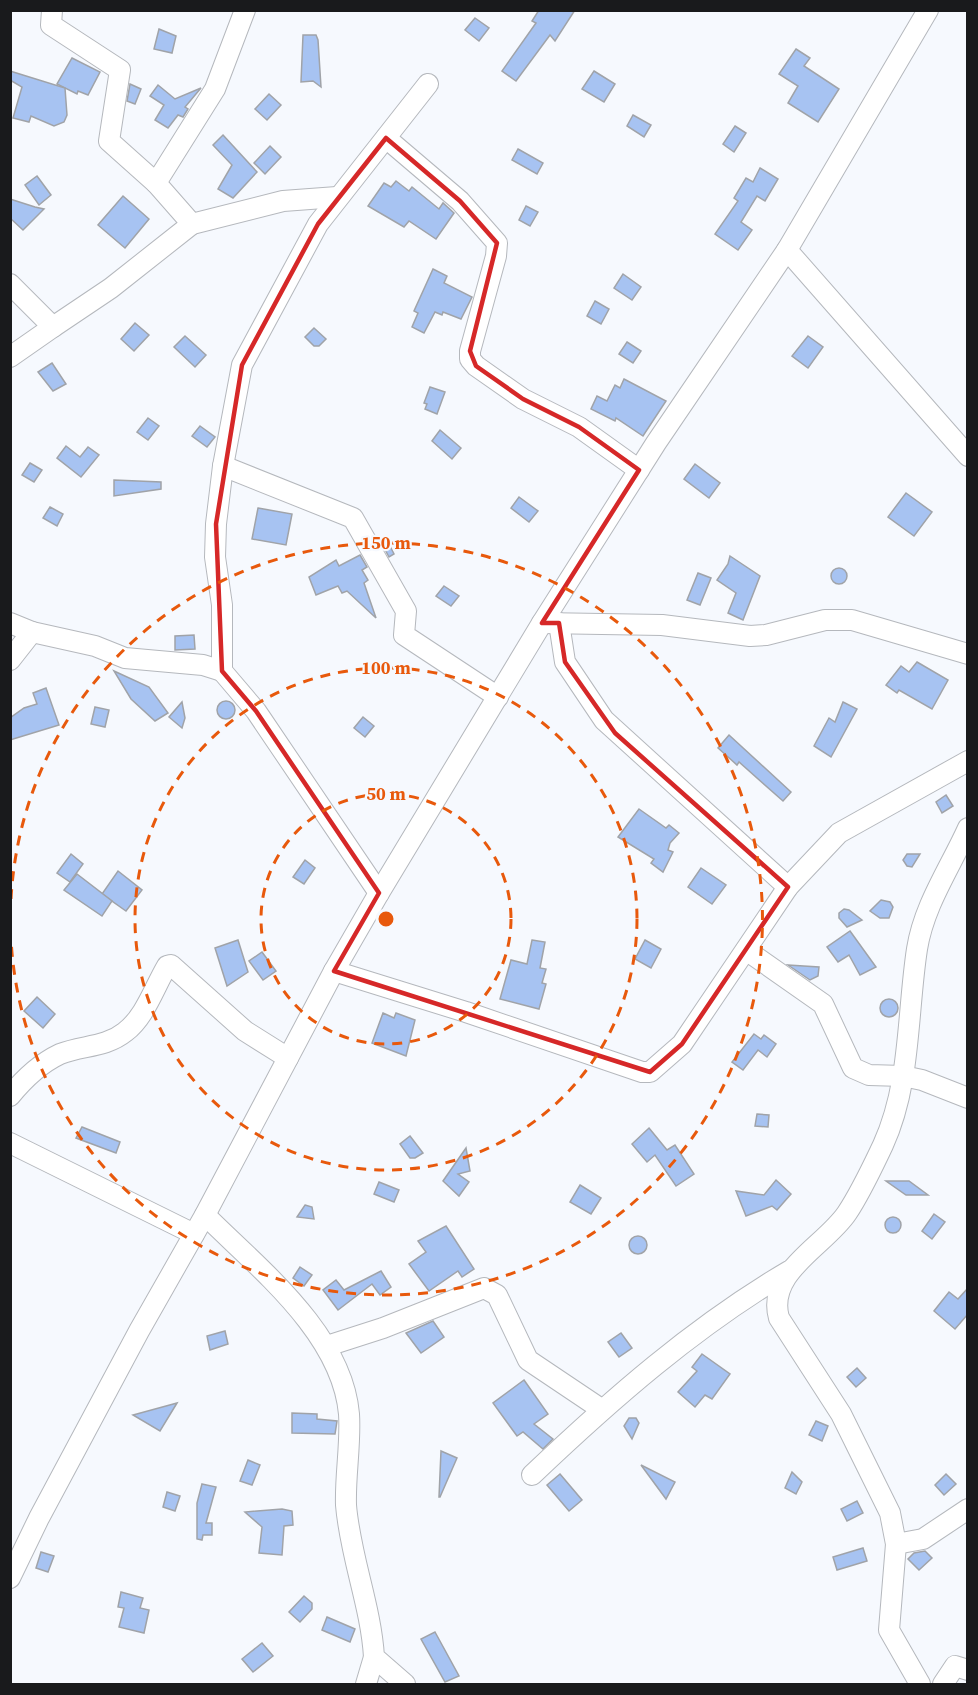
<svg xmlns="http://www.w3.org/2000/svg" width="978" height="1695" font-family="'Source Serif 4',serif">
<rect width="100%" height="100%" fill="#f6f9fe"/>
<g fill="#a7c3f2" stroke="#a0a3a8" stroke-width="1.5">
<polygon points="539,10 575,10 555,41 550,35 516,81 502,71 536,23 532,21"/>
<polygon points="475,18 489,28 479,41 465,30"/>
<polygon points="159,29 176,36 172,53 154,49"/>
<polygon points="303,35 316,35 318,40 321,87 313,81 301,82"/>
<polygon points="796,49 810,58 804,66 839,89 818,122 788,103 798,86 779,74"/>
<polygon points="72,58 100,72 88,95 78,91 77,94 57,84"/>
<polygon points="10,71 65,88 67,115 64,122 54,126 31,116 29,122 13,118 22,87 10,80"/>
<polygon points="594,71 615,84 604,102 582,89"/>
<polygon points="130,84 141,89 135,104 127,101"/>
<polygon points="158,85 175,99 201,88 185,107 188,109 183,117 178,115 168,128 155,120 164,105 150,96"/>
<polygon points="269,94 281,105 267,120 255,109"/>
<polygon points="633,115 651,125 644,137 627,126"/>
<polygon points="735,126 746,133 734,152 723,144"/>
<polygon points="223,135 257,172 233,198 218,189 232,165 213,145"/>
<polygon points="270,146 281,157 265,174 254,163"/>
<polygon points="518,149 543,163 537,174 512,160"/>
<polygon points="760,168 778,179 765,201 757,196 741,222 752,230 738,250 715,234 738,201 734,198 746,178 753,182"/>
<polygon points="37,176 51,195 39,205 25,185"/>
<polygon points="396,181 409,191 412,187 439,209 443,203 454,213 436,239 409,221 404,227 368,206 384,183 391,187"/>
<polygon points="123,196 149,219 125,248 98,225"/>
<polygon points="10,199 35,207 44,209 23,230 10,218"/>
<polygon points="526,206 538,212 530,226 519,220"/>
<polygon points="433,269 447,276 444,283 472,297 461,319 443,312 442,315 435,312 424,333 412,327 418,313 414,311"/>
<polygon points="623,274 641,287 632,300 614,288"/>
<polygon points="595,301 609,309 601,324 587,316"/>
<polygon points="135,323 149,335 134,351 121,339"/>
<polygon points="314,328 326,339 319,346 314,346 305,337"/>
<polygon points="185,336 206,355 195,367 174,347"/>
<polygon points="808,336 823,347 808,368 792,356"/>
<polygon points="627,342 641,351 633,363 619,354"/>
<polygon points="52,363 66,384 53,391 38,372"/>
<polygon points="624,379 666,401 643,436 616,418 615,421 591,409 597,396 607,401 615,385 620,388"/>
<polygon points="430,387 445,392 437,414 425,409 427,404 424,403"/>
<polygon points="148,418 159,426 148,440 137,432"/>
<polygon points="200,426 215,437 207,447 192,436"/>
<polygon points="440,430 461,448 452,459 432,441"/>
<polygon points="66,446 80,457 88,447 99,455 81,477 57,458"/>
<polygon points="30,463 42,470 34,482 22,475"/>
<polygon points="695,464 720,483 709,498 684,479"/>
<polygon points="114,480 161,482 161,489 114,496"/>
<polygon points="906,493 932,512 914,536 888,517"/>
<polygon points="519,497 538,511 529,522 511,508"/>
<polygon points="50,507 63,514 57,526 43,518"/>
<polygon points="258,508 292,514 286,545 252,539"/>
<polygon points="388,542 394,554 389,557 382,544"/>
<polygon points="360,555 367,567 362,570 368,580 364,583 376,618 347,591 342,593 338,586 316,595 309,577 336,560 339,566"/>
<polygon points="730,556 760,576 743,620 728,613 736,593 717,580 728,564"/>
<circle cx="839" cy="576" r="8"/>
<polygon points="698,573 711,578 700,605 687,600"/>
<polygon points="444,586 459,596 451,606 436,596"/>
<polygon points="194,635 195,649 175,650 175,636"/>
<polygon points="917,662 948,680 932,709 899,690 897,693 886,685 901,666 909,672"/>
<polygon points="114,671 149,687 168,713 155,721 131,699"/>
<polygon points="46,688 59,725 10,740 10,718 24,708 37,704 33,693"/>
<circle cx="226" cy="710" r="9"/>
<polygon points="182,702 185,718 182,728 169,717"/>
<polygon points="843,702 857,709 831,757 814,746 829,718 835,722"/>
<polygon points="95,707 109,710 105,727 91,724"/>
<polygon points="363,717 374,726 365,737 354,728"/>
<polygon points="729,735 791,792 783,801 739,762 737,765 718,748"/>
<polygon points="946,795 953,806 942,813 936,802"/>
<polygon points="639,809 666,828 669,825 679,833 670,843 668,850 673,852 663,872 651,863 654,859 618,837"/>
<polygon points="71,854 83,864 70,882 57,873"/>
<polygon points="907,854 920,854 912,867 907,866 903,860"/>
<polygon points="305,860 315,868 304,884 293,877"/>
<polygon points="701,868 726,885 712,904 688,887"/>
<polygon points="118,871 142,890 126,911 102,894"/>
<polygon points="77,874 112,901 102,916 64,890"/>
<polygon points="881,900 890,902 893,907 889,918 880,918 870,911"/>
<polygon points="844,909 849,910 862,920 847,927 839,918 839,913"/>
<polygon points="850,931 876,967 860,975 849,955 838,962 827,947"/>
<polygon points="238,940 248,972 227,986 215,948"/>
<polygon points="532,940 545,942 540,968 546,969 542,983 546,984 539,1009 500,999 511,960 527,964"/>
<polygon points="645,940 661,949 651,968 635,959"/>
<polygon points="262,952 276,971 263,980 249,961"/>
<polygon points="788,965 819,967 818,976 810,980"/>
<polygon points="37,997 55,1014 43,1028 24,1011"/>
<circle cx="889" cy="1008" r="9"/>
<polygon points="383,1013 394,1018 396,1013 415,1020 406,1056 372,1043"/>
<polygon points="754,1034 761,1039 764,1035 776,1044 767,1057 758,1050 743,1070 732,1062"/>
<polygon points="757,1114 769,1115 768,1127 755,1126"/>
<polygon points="82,1127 120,1142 116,1153 76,1138"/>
<polygon points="649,1128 667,1150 675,1145 694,1174 676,1186 655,1155 647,1162 632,1144"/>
<polygon points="410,1136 423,1153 415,1158 410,1158 400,1144"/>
<polygon points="466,1148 470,1171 458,1174 469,1182 459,1196 443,1181"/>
<polygon points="776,1180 791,1194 777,1210 772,1206 746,1216 736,1191 764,1195"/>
<polygon points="886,1181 909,1181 928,1195 906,1195"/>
<polygon points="379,1182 399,1190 394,1202 374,1194"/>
<polygon points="580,1185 601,1198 591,1214 570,1202"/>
<polygon points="305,1205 312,1207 314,1219 297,1217"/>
<polygon points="934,1214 945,1222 932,1239 922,1231"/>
<circle cx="893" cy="1225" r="8"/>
<polygon points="446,1226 474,1269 462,1277 458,1271 429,1291 409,1264 426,1252 418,1241"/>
<circle cx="638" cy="1245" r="9"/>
<polygon points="300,1267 312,1275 304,1286 293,1278"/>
<polygon points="381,1271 391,1287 380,1295 372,1284 338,1310 323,1290 336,1280 344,1290"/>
<polygon points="968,1288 968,1314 955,1329 934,1311 949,1292 958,1299"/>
<polygon points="433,1321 444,1337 421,1353 406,1333"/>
<polygon points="225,1331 228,1344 210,1350 207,1336"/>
<polygon points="621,1333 632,1348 619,1357 608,1342"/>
<polygon points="702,1354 730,1374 712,1399 705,1395 695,1407 678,1392 697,1371 692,1367"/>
<polygon points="857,1368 866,1378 856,1387 847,1377"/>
<polygon points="524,1380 548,1414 534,1424 553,1439 543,1449 523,1432 517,1436 493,1403"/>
<polygon points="177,1403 160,1431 133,1415"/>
<polygon points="292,1413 317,1414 317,1419 337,1421 335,1434 292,1433"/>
<polygon points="629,1418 636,1418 639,1423 632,1439 624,1426"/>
<polygon points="816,1421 828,1426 822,1441 809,1435"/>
<polygon points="441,1451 457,1458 440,1497 439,1497"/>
<polygon points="248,1460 260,1465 252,1485 240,1481"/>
<polygon points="641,1465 675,1482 666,1499"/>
<polygon points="792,1472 802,1482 796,1494 785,1488"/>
<polygon points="560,1474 582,1500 569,1511 547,1485"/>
<polygon points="946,1474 956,1484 944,1495 935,1485"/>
<polygon points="202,1484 216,1487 206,1523 212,1523 212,1535 203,1535 202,1540 197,1539 197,1503"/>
<polygon points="167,1492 180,1496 175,1511 163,1507"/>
<polygon points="857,1501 863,1513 847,1521 841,1509"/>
<polygon points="282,1509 292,1511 293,1525 284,1526 282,1555 259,1553 262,1527 245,1512"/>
<polygon points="863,1548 867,1561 837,1570 833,1557"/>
<polygon points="925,1551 932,1558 919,1570 908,1559 914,1553"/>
<polygon points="41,1552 54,1556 48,1572 36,1568"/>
<polygon points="121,1592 143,1598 140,1608 149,1610 144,1633 119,1627 124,1608 118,1607"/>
<polygon points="304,1596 312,1603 312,1609 300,1622 289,1612"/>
<polygon points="327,1617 355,1629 350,1642 322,1630"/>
<polygon points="435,1632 459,1676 445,1682 421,1639"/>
<polygon points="262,1643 273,1656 253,1672 242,1659"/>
</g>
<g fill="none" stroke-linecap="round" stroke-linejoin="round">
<defs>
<g id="minor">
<polyline points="52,10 51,25 120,70 109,141 156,183"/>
<polyline points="386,138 460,201 497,243 496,256 470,351 470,359 476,366 523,399 579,427 639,470"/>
<polyline points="192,224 283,201 337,197"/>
<polyline points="787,250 968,456"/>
<polyline points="10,284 53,327 10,357"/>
<polyline points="53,327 111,288 192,224 156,183 215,89 245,10"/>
<polyline points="223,466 353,518 406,611 404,635 498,697"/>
<polyline points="10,623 32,632 10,660"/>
<polyline points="542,623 662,625 750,636 766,635 825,620 852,620 968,654"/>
<polyline points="559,623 565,662 604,720 788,887"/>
<polyline points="32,632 95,646 125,658 203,665 222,671 222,605 215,557 216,524 223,466 242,365 318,224 428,84"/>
<polyline points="222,671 256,711 379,893"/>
<polyline points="746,950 823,1004 853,1068 869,1075 903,1076 922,1080 968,1098"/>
<polyline points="334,971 466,1012 642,1072 650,1072 682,1044 788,887 839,833 968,761"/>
<path d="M10,1096C23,1080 41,1063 60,1054C82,1045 105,1048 125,1032C145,1017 154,988 167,966L171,965L245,1031L288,1058"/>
<polyline points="10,1143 194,1234"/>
<path d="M205,1215C258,1268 342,1333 349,1414C351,1444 345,1475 346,1505C350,1556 371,1606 374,1657L405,1684"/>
<polyline points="327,1346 383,1328 484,1288 497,1295 528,1360 601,1409"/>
<path d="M532,1475C612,1399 694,1327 789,1271"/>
<polyline points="896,1544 923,1539 968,1509"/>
<polyline points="10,1578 39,1518 139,1331 205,1215 334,971 379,893 542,623 656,443 787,250 928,10"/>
<polyline points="366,1684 374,1657"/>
<path d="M920,1684L889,1630L896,1544L890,1513L841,1414L779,1318C766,1272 825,1246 847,1213C861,1192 872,1168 883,1145C911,1084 907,1014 917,949C924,905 950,868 968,828"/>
<polyline points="943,1684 955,1666 968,1670"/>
</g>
</defs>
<use href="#minor" stroke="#b5b8bd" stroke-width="22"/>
<use href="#minor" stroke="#fff" stroke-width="20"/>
</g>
<path fill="none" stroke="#d62828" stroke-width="4.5" stroke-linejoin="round" d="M386,138L460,201L497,243L470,351L476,366L523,399L579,427L639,470L542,623H559L565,662L615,733L788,887L682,1044L650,1072L334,971L379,893L256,711L222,671L216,524L242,365L318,224Z"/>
<g fill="none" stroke="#e8590c" stroke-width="3" stroke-dasharray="10 8">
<circle cx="386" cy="919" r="125"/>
<circle cx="386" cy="919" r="251"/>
<path d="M11 899A376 376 0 1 1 11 939"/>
</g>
<circle cx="386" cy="919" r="9" fill="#e8590c" stroke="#f6f9fe" stroke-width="3"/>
<g font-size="18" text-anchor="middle" font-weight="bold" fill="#e8590c" stroke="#f6f9fe" stroke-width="4.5" stroke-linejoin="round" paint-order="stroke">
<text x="386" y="549">150 m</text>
<text x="386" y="674">100 m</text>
<text x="386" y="800">50 m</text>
</g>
<rect width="978" height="1695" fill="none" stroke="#191a1c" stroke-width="24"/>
</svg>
